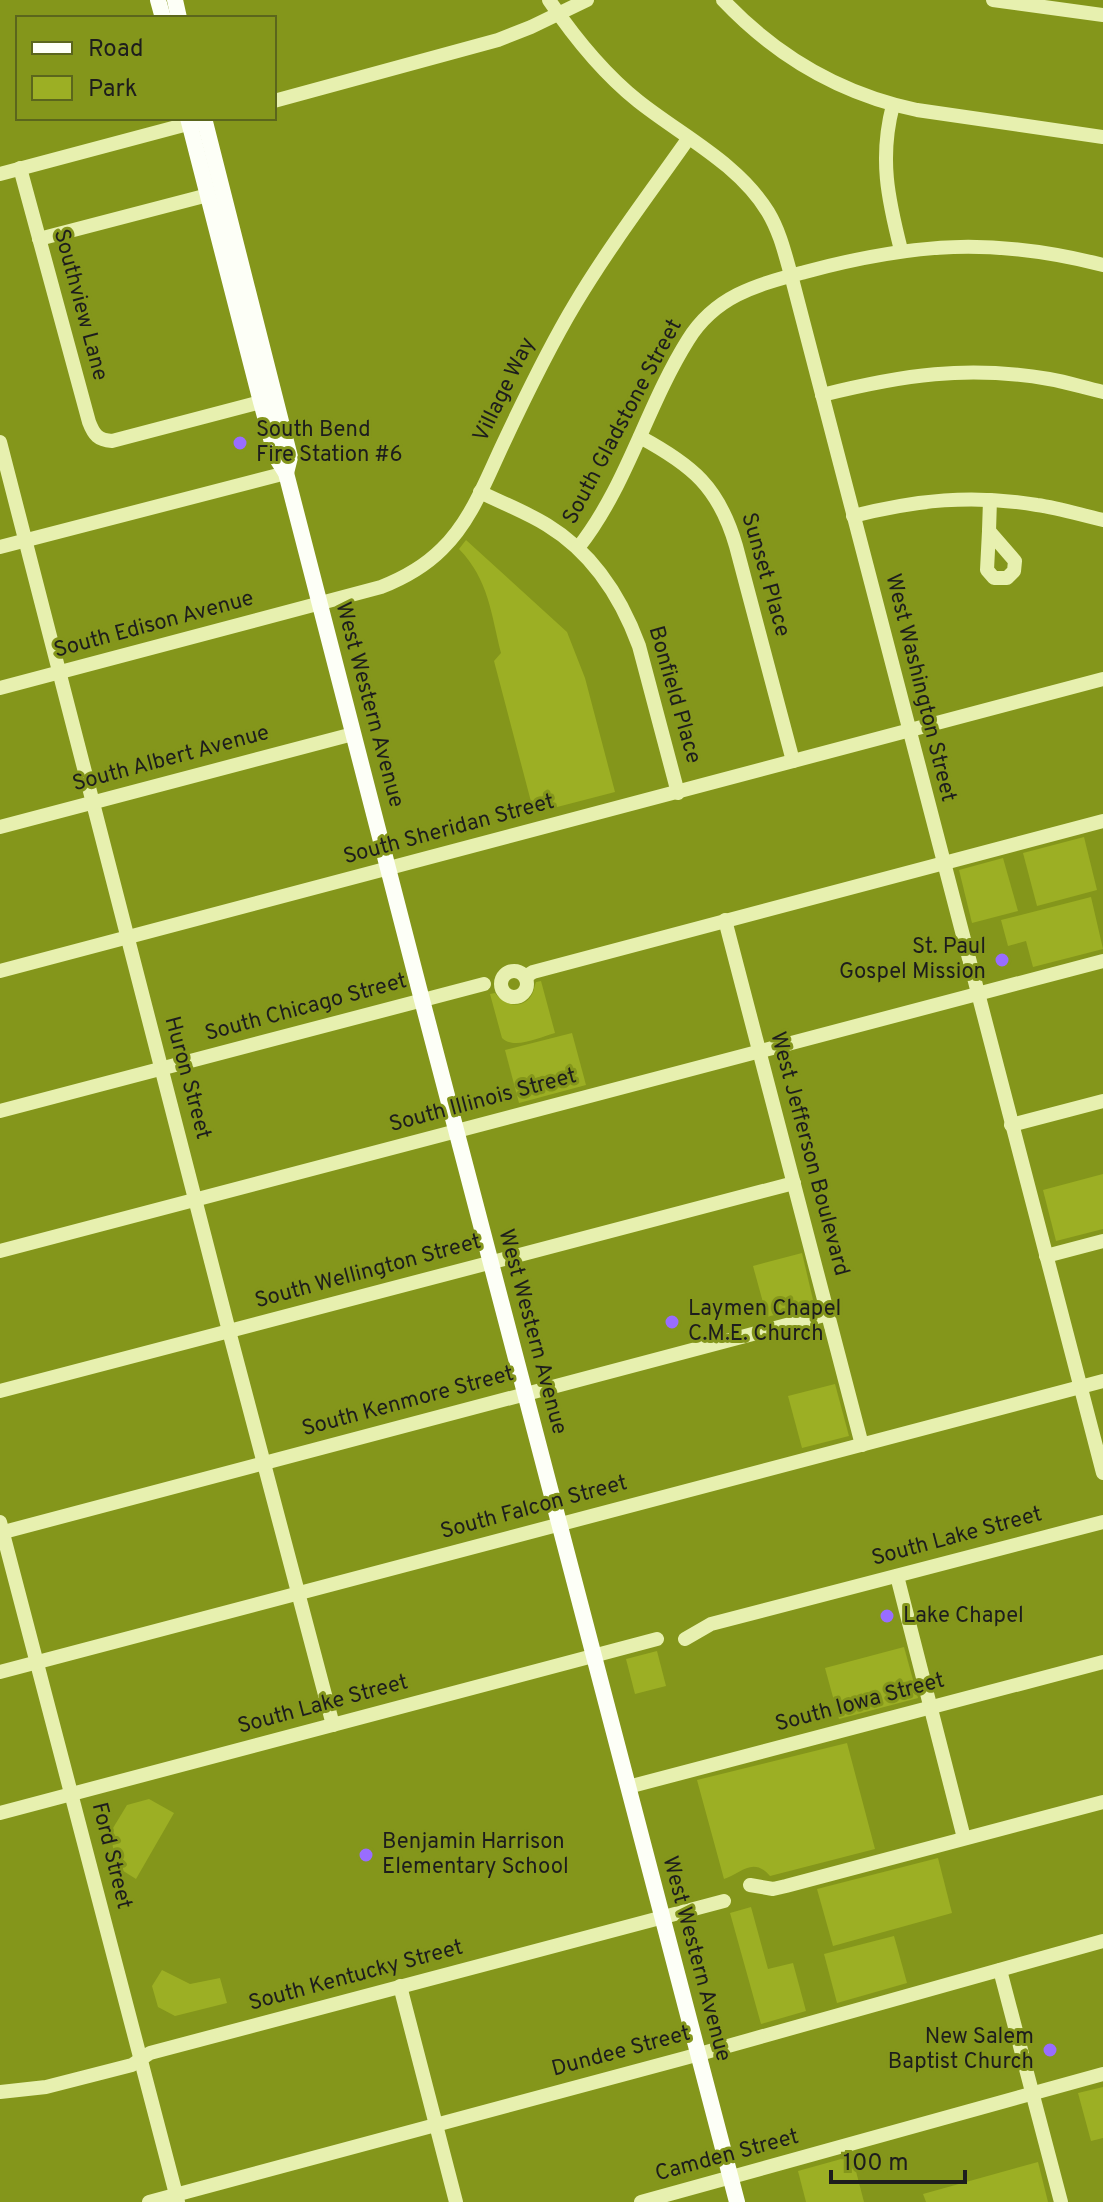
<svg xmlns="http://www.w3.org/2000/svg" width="1103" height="2202" font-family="Overpass,sans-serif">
<rect width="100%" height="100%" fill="#84961b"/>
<g fill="#9caf24">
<path d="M466,540L567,632L585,678L615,792L534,813L494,661L501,653C491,614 489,580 459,549Z"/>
<polygon points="1084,837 1097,890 1037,906 1023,853"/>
<polygon points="1003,858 1018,911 972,923 959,870"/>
<polygon points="1091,897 1103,949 1033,967 1026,941 1008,946 1001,920"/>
<path d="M541,981L555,1033C540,1037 514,1050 502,1038L490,994L495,993C503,1004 521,1011 531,996C534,992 534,987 536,982Z"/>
<polygon points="572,1033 586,1085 519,1103 505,1050"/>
<polygon points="1103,1174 1103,1229 1056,1241 1043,1190"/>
<polygon points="802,1253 814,1304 767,1317 753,1266"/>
<polygon points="835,1384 849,1436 802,1448 788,1396"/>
<polygon points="904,1647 918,1698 839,1719 825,1668"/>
<polygon points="657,1651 666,1686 635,1694 626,1659"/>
<path d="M847,1743L875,1849L770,1876C753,1856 740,1874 724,1879L697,1780Z"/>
<polygon points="149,1799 174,1813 136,1879 117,1867 110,1833 127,1805"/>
<polygon points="938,1858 952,1913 833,1946 817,1889"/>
<polygon points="751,1907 768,1969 793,1963 806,2011 761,2024 730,1913"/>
<polygon points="894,1936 907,1983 837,2003 824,1954"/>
<polygon points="162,1970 190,1984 220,1978 227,2003 175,2016 158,2007 152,1986"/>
<polygon points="1103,2087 1103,2138 1091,2141 1078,2093"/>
<polygon points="852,2156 864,2202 806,2202 798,2171"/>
<polygon points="1038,2162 1048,2202 926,2202 923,2194"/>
</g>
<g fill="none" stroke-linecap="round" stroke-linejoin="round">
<g stroke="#e7f0af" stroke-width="14">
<path d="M549,0C574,37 603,73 638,101C682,136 738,163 768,212C780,232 785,254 791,275L1103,1473"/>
<path d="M723,0C776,56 841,94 917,110L1103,137"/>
<polyline points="993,0 1103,15"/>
<polyline points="274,101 498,40 531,27 587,0"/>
<path d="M893,105C879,158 888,199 901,250"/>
<path d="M20,168L89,422C94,435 98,440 112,441L261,402"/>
<polyline points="0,174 199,121"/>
<polyline points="39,239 208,195"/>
<path d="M822,395C902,375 967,365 1049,379C1067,382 1085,388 1103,392"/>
<path d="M640,437C692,465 719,487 736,546L793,761"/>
<polyline points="0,442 229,1331 333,1725"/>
<path d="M480,492C502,503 526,512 547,525C593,553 621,597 639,646L678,793"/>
<path d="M853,516C916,500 972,494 1037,505C1059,508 1081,515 1103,520"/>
<polygon points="989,531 1015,561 1014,571 1007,578 994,578 987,570"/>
<polyline points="989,531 990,500"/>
<polyline points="0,547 286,473"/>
<path d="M578,548C627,486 646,407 688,340C716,295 757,285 805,272C913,243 993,237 1103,265"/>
<path d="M0,688L381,587C404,578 424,567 442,549C471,521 486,480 503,444C525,397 548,349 575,304C609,247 650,193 688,139"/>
<polyline points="0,827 353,734"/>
<polyline points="725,920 862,1445"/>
<polyline points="0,971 1103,679"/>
<circle cx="514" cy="984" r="13"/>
<polyline points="525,977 533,972 1103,821"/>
<polyline points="0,1111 484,984"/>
<polyline points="1011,1125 1103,1101"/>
<polyline points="0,1251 1103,961"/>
<polyline points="1046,1256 1103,1241"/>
<polyline points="0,1391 794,1183"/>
<polyline points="0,1522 178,2202"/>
<polyline points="0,1533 828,1314"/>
<polyline points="897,1576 964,1838"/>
<polyline points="685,1639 711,1624 1103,1522"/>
<polyline points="0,1672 1103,1381"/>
<polyline points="628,1787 1103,1662"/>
<polyline points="0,1813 657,1639"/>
<polyline points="750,1885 773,1889 786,1886 1103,1802"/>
<polyline points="1000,1970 1061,2202"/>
<polyline points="400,1986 456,2202"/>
<polyline points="0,2092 46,2087 132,2065 150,2053 724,1901"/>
<polyline points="149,2202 685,2058 1103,1941"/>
<polyline points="641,2202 1103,2074"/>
</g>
<g stroke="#fdfff7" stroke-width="16">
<polyline points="158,0 163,18"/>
<polyline points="175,0 179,18"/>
<polyline points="188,118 261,402 276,457 286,473 422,1000 737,2202"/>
<polyline points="204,118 290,457 286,473"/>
</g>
</g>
<g fill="#996dff" stroke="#84961b" stroke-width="3">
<circle cx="240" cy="443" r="8"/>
<circle cx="1002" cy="960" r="8"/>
<circle cx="672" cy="1322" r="8"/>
<circle cx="887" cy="1616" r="8"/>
<circle cx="366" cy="1855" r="8"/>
<circle cx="1050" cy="2050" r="8"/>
</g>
<g text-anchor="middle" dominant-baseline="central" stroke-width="6" stroke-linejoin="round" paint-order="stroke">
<g font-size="22" fill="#1d1d1d" stroke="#84961b">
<text transform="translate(80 305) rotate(75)">Southview Lane</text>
<text transform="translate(505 390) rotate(-64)">Village Way</text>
<text transform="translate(623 422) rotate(-62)">South Gladstone Street</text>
<text transform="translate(765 575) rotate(74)">Sunset Place</text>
<text transform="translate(154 625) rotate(-15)">South Edison Avenue</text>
<text transform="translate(920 688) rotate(76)">West Washington Street</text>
<text transform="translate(674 695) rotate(74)">Bonfield Place</text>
<text transform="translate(369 705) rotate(75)">West Western Avenue</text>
<text transform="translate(171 759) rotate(-15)">South Albert Avenue</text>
<text transform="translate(449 830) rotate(-15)">South Sheridan Street</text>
<text transform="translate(306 1008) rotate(-15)">South Chicago Street</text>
<text transform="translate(187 1078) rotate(75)">Huron Street</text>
<text transform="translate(483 1101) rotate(-15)">South Illinois Street</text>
<text transform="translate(809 1154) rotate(75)">West Jefferson Boulevard</text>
<text transform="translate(368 1272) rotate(-15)">South Wellington Street</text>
<text transform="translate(532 1332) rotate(75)">West Western Avenue</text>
<text transform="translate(408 1402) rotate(-15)">South Kenmore Street</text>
<text transform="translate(534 1508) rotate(-15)">South Falcon Street</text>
<text transform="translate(957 1537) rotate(-15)">South Lake Street</text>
<text transform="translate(860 1703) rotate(-15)">South Iowa Street</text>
<text transform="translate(323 1705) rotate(-15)">South Lake Street</text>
<text transform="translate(111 1856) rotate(76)">Ford Street</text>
<text transform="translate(696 1959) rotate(75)">West Western Avenue</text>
<text transform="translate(356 1976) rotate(-15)">South Kentucky Street</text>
<text transform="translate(621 2052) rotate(-15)">Dundee Street</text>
<text transform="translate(727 2156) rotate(-15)">Camden Street</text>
</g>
<g font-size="22" fill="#1d1d1d" stroke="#84961b" text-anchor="start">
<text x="256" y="430">South Bend<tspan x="256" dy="25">Fire Station #6</tspan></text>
<text x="986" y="947" text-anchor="end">St. Paul<tspan x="986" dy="25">Gospel Mission</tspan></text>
<text x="688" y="1309">Laymen Chapel<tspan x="688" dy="25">C.M.E. Church</tspan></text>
<text x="903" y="1616">Lake Chapel</text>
<text x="382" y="1842">Benjamin Harrison<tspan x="382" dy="25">Elementary School</tspan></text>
<text x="1034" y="2037" text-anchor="end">New Salem<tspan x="1034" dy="25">Baptist Church</tspan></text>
</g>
</g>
<rect x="16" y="16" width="260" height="104" fill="#84961b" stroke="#5b661c" stroke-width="2"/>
<rect x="32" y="42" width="40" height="12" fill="#fdfff7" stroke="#5b661c" stroke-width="2"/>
<text x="88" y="56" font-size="24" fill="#1d1d1d">Road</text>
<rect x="32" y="76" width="40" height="24" fill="#9caf24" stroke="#5b661c" stroke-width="2"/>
<text x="88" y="96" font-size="24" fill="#1d1d1d">Park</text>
<path d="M831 2170v12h134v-12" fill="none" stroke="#1d1d1d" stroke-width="4"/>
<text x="843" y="2170" font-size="24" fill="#1d1d1d" stroke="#84961b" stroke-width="6" paint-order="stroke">100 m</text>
</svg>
